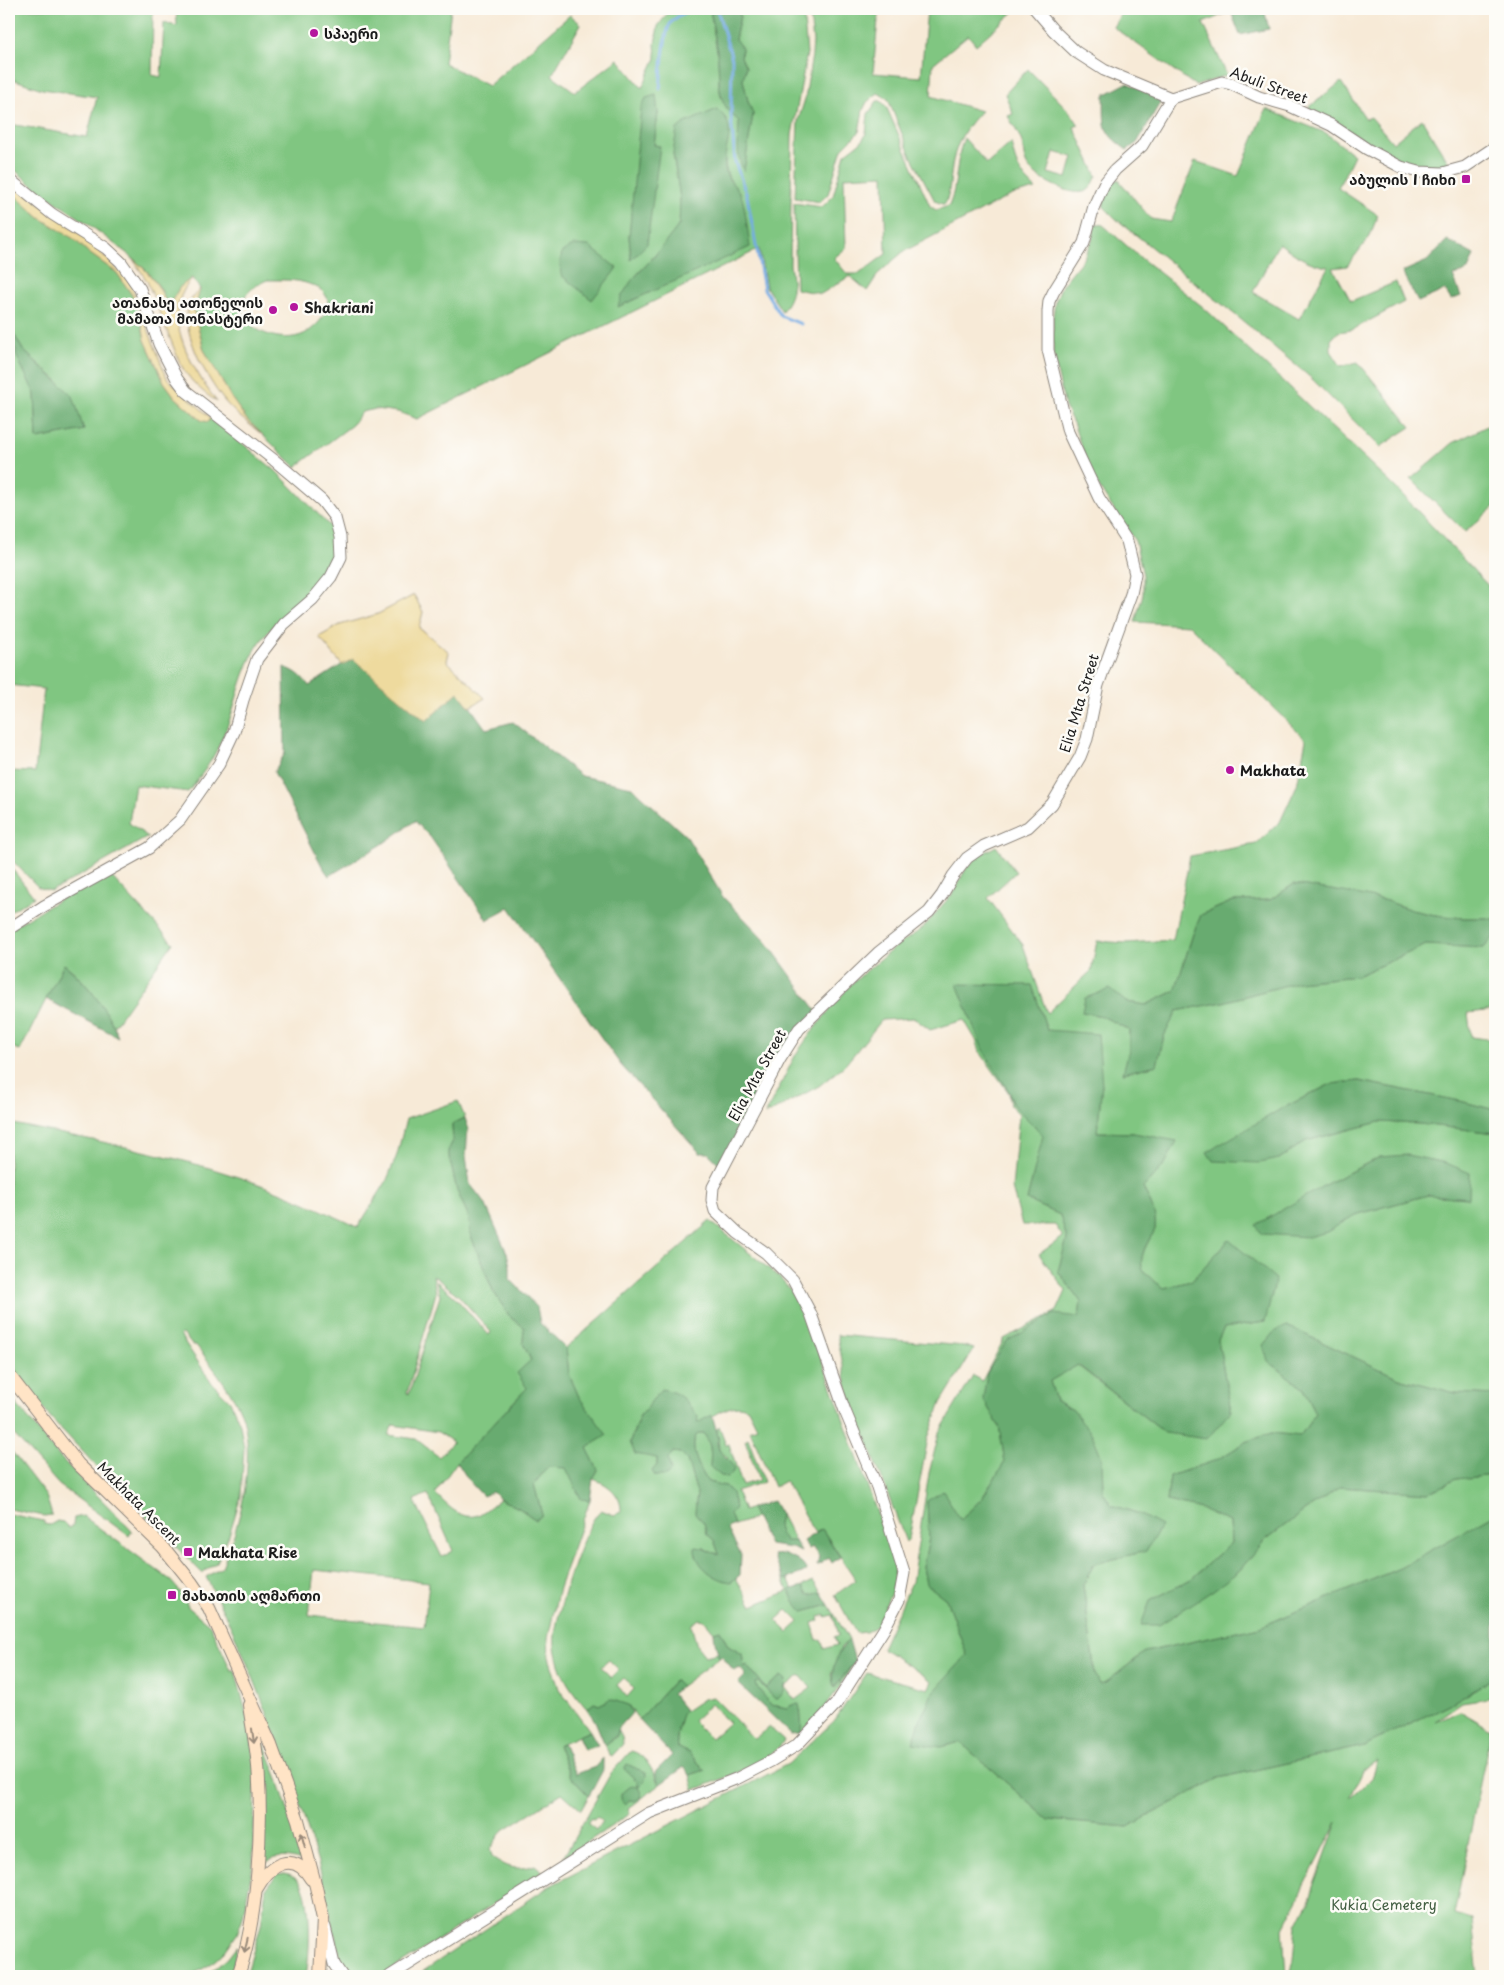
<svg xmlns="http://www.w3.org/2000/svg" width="1504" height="1985" font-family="'Playpen Sans','Noto Sans Georgian',sans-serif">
<rect width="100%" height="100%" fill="#fdfcf7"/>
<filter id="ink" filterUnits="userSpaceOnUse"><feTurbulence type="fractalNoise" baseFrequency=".02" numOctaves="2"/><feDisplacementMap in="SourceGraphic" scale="10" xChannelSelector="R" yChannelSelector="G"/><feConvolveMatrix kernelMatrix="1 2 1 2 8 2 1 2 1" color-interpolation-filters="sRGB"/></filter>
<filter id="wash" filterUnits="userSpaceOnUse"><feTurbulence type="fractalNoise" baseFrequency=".0096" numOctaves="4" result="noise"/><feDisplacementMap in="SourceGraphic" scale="20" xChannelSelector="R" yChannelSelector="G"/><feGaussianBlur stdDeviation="1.12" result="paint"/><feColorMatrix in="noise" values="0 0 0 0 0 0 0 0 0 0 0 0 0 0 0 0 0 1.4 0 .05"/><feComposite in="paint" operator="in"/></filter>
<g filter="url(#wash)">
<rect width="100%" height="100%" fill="#f7ead7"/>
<g fill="#80c681" stroke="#4e714e" fill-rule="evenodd">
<path d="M9,9H153L152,75L161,77L164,23L177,26L176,9H451L444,63L488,86L570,15L581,24L552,75L575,92L618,59L642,88L656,58L655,44L658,26L671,9H710L718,58L719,86L721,97L739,121V134L744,170L753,114L748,101L743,80L746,67L741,57L742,48L735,40L740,16L738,9H803L807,53L792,135L790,265C793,285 795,294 782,311L766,287L759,249L417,419L398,412L376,409L362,412L352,425L296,467L247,420L232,399L204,350L194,311L200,289L192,278L180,287L168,307L161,289L147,271L129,255L87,223L38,190L9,165V124L87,137L97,97L42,89L9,78ZM658,113L654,145L659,146L631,260L629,236ZM673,153L725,158C725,175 730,181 741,194L632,280C640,272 678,231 679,223C684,203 675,174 673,153ZM267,280C280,280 296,279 309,284C339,294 329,316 309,331C274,355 204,308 267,280Z"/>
<path d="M809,9H879L873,73L921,77L927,9H1017L976,45L968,35L933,64L931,96L981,111C967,125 957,141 953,161C950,175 951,191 945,204H942L935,201L910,154L888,99L878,93L867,102L863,110L859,132L842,149L828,194L820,202L795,198L798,121L805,99L812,55L813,41Z"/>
<polygon points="1122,9 1219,9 1222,15 1203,23 1227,75 1196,86 1113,27 1123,10"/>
<path d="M1028,69L1071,113L1079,125L1074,127L1097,176C1094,181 1092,189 1086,191C1073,198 1035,178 1028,167C1023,160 1024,148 1021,140C1018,132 1012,124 1008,116L1013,114L1005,94ZM1054,152L1073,157L1067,178L1048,173Z"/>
<path d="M1341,82L1366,119L1371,117L1393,143L1422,119L1450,165C1413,170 1389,155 1359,137C1342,127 1325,118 1308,108Z"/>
<path d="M877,101H881L886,106L930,206L936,210L949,206C958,185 955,161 964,138L987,164L1011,143C1016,165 1019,174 1036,189L1012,195L992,205L903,252L879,273L867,291L850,276L821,294L796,289L794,203L822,207L833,196L845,154L862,141L866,133L868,114ZM884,175L886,254L859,274H847L834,258L846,248L844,177Z"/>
<path d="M1266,109L1326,133L1354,155L1338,188L1378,215L1369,238L1347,266L1333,268L1351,301L1396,282L1404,302L1352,330L1338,332L1331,340V351L1341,366L1358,362L1411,427L1380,447L1311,378L1249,326L1115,218L1104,207L1103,197L1107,186L1118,179L1151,219L1171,222L1195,161L1238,176ZM1279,243C1295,255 1308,264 1328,267L1299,319L1253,292Z"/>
<path d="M9,190L39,217L74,239L89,253L117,273L132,295L140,314L145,340L164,382L175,397L201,420L208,422L211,418L276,471L331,527C348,578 292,603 265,636C242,663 238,702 224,734C216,755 203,774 188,792L135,785L129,823L148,837L63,885L50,891L38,887L9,857V771L35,772L44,689L9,685V340L16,349L21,365L35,394L37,439L84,430L59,382L23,350L9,325Z"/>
<path d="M1095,223L1103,225L1142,259L1203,307L1258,358L1397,489L1495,593V920L1487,918H1463L1435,915L1411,910L1384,900L1294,884L1270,900L1233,901L1201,915L1193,934L1175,991L1146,1005L1126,1002L1082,1012L1102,1016L1129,1030V1050L1124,1073L1157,1065L1164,1036L1176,1011L1223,1002L1298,982L1357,976L1426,945L1484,948L1495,935V1010L1468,1013L1471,1037L1495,1040V1110L1460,1101L1359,1081L1331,1084L1281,1109L1259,1123L1279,1159L1306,1141L1379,1122L1420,1124L1495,1133V1395L1455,1393L1399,1378L1287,1326L1290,1378L1304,1389L1316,1413L1300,1436L1271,1433L1246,1442L1217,1460L1170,1476L1167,1501L1201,1509L1230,1522L1231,1543L1191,1579L1150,1601L1239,1571L1264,1541L1304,1511L1340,1487L1427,1493L1456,1479L1495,1475V1514L1400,1568L1260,1627L1145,1652L1108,1681L1100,1685L1095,1674L1083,1585L1094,1564L1146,1551L1137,1513L1111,1505L1103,1492L1102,1458L1073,1410L1056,1401L1050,1381L1077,1365L1165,1433L1231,1411L1218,1340L1224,1328L1265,1322L1229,1240L1191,1281L1164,1288C1141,1272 1135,1267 1149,1240C1151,1236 1154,1233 1155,1229C1157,1214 1150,1201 1143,1188L1165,1164L1134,1133L1097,1132L1102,1084L1047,1030L1032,985L1010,1093L1014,1106L1044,1135L1027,1200L1060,1215L1067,1239L1058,1271L1081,1302L1079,1317L983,1399L999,1426L1005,1462L982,1498L961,1520L927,1501L929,1538L923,1567L926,1583L946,1599L967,1655L954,1671L941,1747L960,1742L1049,1820L1128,1827L1219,1778L1364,1746L1450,1704L1495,1677V1697L1462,1702L1435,1721L1460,1711L1491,1729L1454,1915L1472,1920L1478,1976H1290L1294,1960L1297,1925L1309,1901L1337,1822L1283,1929L1286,1976H416L548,1887L788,1764L834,1721L867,1673L928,1689L932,1681L882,1648L912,1582L929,1473L939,1433L973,1376L982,1381L1004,1339L1057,1311L1066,1291L1039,1254L1063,1237L1055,1225H1022L1012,1188L1019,1114L1011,1106L1009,1093L980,1052L976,1040L964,1020L930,1030L914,1018L882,1020L845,1065L819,1086L765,1115L796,1054L814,1029L851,984L895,947L922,929L952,894L967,867L980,855L996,846L1016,872L988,898L1023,945L1047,1013L1091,971L1097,941L1126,943L1173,940L1190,856L1256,844L1280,822L1297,785L1306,740L1189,625L1135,622L1143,594V575L1135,541L1106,498L1091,474L1073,423L1065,407L1053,353V317L1055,302L1062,285L1083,259L1092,241ZM1380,1157L1468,1198L1428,1195L1355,1215L1308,1196L1330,1182ZM1378,1761L1372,1778L1350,1798L1363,1771Z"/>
<polygon points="1495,422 1495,506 1465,532 1411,479 1453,443"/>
<polygon points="9,865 34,897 9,912"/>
<path d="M107,872L173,943L114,1026C100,1003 86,980 64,964L20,1051L9,1045V929Z"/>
<path d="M458,1101L465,1118L452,1124L453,1141L448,1151L457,1191L468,1215L471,1236L493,1291L510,1317L524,1327L523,1343L531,1361L527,1388L457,1462L435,1493C446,1504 462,1523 480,1514C487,1510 493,1504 500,1499L519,1508L536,1520L542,1515L534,1484L548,1467H566L581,1498L590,1500L559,1588L548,1638L549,1657L559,1689L590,1731L558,1745L570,1776L589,1796L581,1810L562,1793L502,1831L490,1849L492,1857C508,1868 516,1871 535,1865L543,1872L382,1976H352L345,1973C333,1935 328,1896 317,1859C287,1763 253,1665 206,1577L222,1567C228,1551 235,1534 239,1517C247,1488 253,1435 239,1408C228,1386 211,1365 196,1345H192L183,1334L180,1335L212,1383L230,1401L240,1424L244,1448L241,1496L229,1535L217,1562L202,1573L114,1485L52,1419L9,1366V1123C85,1139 164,1152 238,1177C279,1190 319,1209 358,1227L386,1182L397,1155L406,1119ZM433,1275L459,1296L491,1332L489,1335L454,1296L436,1281L440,1296L409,1394L407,1393L436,1293ZM393,1425L438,1432L453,1442L439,1457L416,1439L388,1435ZM428,1494L453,1551L442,1557L414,1500ZM314,1570L429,1582L424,1627L309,1615Z"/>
<path d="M710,1221L778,1276L792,1292L809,1323L895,1563L893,1588L877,1626L866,1632L856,1633L835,1595L856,1580L822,1529L815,1533L811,1527L785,1481L774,1487L750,1430L757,1427L748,1409C730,1398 711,1422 696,1423C685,1425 653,1417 640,1415L630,1442L657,1458V1465L668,1459L673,1452L680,1453L687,1460L697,1493L695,1513L704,1523L707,1534L714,1540L719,1554L710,1552L703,1547L731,1582L736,1578L752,1606L788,1591L784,1580L788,1579L803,1612L829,1605L849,1640L841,1647L831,1675L835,1688L855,1661C839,1690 825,1709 801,1733L799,1718L801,1711L792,1705L787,1708L771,1705L757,1687L756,1683L759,1682L775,1699L781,1676L766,1688L747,1665L744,1667L742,1654L728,1646L720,1630L714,1632L704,1620L699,1619L691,1625L697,1646L705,1656L718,1653L719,1658L681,1686L675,1680L639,1720L628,1705L606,1702L599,1705L594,1703L587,1709C574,1694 561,1677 557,1657C555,1650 554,1641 555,1634C558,1610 584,1523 601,1510L614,1515L621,1512C622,1496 609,1484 593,1479L598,1470L587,1448L606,1435L579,1397L569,1374L566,1348ZM787,1610L799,1622L788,1632L776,1620ZM826,1615V1617L833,1615L839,1635L834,1637L837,1645L824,1649L821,1639L817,1640L812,1623L820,1620L819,1617ZM609,1660L619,1670L611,1677L601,1667ZM800,1675L811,1688L795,1700L785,1687ZM624,1678L634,1689L627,1697L617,1685Z"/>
<polygon points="837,1335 964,1346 974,1349 941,1403 928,1438 909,1539 906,1542 848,1390"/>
<polygon points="9,1395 59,1456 132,1531 129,1536 59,1485 9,1429"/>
<path d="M719,1426L726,1444H729L742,1485L759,1480L745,1440L748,1438L764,1482L736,1491L744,1511L751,1508L756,1518L734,1525L730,1514C739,1502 732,1497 725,1486L708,1482C700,1469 687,1447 698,1433H703C712,1443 711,1454 710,1467L728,1458L719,1450L717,1428Z"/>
<polygon points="9,1448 46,1496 52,1515 44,1516 9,1509"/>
<polygon points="9,1514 44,1521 44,1524 50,1525 57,1521 63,1522 69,1528 73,1525 74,1518 83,1516 169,1579 184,1596 188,1607 210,1625 231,1670 235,1670 248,1720 256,1766 253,1865 243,1917 237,1934 225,1951 211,1964 190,1976 9,1976"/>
<path d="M781,1515L795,1541L784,1542C779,1532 775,1525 781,1515Z"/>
<polygon points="813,1581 821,1592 812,1595 807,1594 803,1586"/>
<path d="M713,1697L754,1739L769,1727L784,1740C774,1762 716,1781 694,1790L690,1775L705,1770L689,1753L677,1747C676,1735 680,1726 681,1714L703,1699ZM711,1704L729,1723L711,1739L693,1721Z"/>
<polygon points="617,1730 622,1736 623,1744 612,1756 609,1754 605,1745 617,1736"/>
<path d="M259,1731L277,1776L304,1862C288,1856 273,1854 261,1867Z"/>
<path d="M631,1751C646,1754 654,1773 659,1785L628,1809L630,1814L563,1858L611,1773ZM597,1817L602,1821L596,1830L587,1823L591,1818L594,1820Z"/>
<path d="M285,1873C293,1875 300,1879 303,1887C312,1910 310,1952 306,1976H246L261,1925L266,1889L277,1874Z"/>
<polygon points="237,1946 231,1976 205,1976 227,1959"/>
</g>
<g fill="#68ab6f" stroke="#426446">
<path d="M710,9H738L740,16L735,39L742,48L741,57L746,67L743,80L748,101L753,114L744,171C735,155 739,139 739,121C716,103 720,86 718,60C717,43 712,26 710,9Z"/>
<polygon points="1219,9 1264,9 1269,29 1240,35 1231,12 1222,15"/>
<path d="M1127,83L1160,97L1161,101L1137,143L1127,150C1100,131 1105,126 1104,95Z"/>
<polygon points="656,95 658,113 654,145 660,146 647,244 631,260 629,236 641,108 646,98"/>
<path d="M717,109C740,128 723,143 725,167C727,182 734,183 740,193C745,202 748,235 750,247L618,307L621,297L632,280L653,258L679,225L680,198L673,153L677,129L683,124Z"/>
<polygon points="1447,240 1474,255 1468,270 1453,276 1461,296 1451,300 1445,290 1418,302 1402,272 1427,261"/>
<polygon points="573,245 589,246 617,268 592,300 561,275 560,264 562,252"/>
<polygon points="9,325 23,350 73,396 84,430 37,439 35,394 16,355 16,349 9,340"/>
<path d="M352,658L372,674L459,691L486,729L513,722L581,776L632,787L687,837L723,897L766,941L817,1011L799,1029L723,1168L708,1153H700L620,1064L509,907L487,920L431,838L415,821L381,845L329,876L322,866L274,772L285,753L284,667C296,671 302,676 309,686Z"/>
<polygon points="1294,884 1356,894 1384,900 1411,910 1435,915 1463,918 1487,918 1495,920 1495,935 1484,948 1426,945 1357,976 1298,982 1223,1002 1177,1011 1164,1036 1157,1065 1123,1073 1129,1050 1129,1030 1102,1016 1082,1012 1085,998 1110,989 1126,1002 1146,1005 1175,991 1193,934 1201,915 1233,901 1270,900"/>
<path d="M64,964C87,983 107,1008 118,1037L46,999Z"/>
<path d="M957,984L1032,985L1047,1030L1098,1034L1102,1084L1097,1132L1134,1133L1177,1141L1165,1164L1143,1188C1150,1201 1157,1214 1155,1229C1154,1233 1151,1236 1149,1240C1135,1266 1141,1272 1164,1288L1191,1281L1229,1240L1276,1279L1265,1322L1224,1328L1218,1340L1231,1411L1207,1439L1165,1433L1078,1365L1050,1381L1056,1401L1073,1410L1092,1434L1102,1458L1103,1492L1111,1505L1137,1513L1161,1526L1146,1551L1094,1564L1083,1585L1095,1674L1100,1684L1108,1681L1145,1652L1260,1627L1400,1568L1495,1514V1677L1450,1704L1364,1746L1219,1778L1128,1827L1049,1820L960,1742L941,1747L913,1743L921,1717L932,1694L967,1655L946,1599L926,1584L923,1567L929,1538L927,1501L943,1491L961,1520L982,1498L1005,1462L999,1426L983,1399L987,1373L1006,1342L1054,1314L1079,1317L1081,1302L1058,1271L1067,1239L1060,1215L1027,1200L1043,1135L1014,1106L1010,1093L983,1050Z"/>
<polygon points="1359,1081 1460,1101 1495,1110 1495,1133 1420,1124 1379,1122 1306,1141 1279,1159 1260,1163 1213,1161 1207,1152 1281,1109 1331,1084"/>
<polygon points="465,1118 468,1127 466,1156 470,1184 485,1203 507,1253 510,1266 510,1279 537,1307 540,1323 566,1348 569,1374 579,1397 607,1435 587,1448 598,1470 593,1479 590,1500 581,1499 566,1468 548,1467 534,1484 542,1515 536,1520 519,1508 500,1499 492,1492 483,1496 469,1481 457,1462 527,1388 517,1373 531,1360 523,1343 524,1327 510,1317 493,1291 471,1236 468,1215 457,1191 448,1151 453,1141 452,1124"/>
<polygon points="1407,1155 1446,1163 1470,1173 1469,1198 1428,1195 1355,1215 1327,1232 1308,1237 1262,1234 1256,1225 1330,1182 1380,1157"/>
<polygon points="1287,1326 1399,1378 1455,1393 1495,1395 1495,1475 1456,1479 1428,1493 1340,1487 1304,1511 1264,1541 1239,1571 1212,1591 1159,1625 1141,1625 1150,1601 1191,1579 1231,1543 1230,1522 1201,1509 1167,1501 1170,1476 1217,1460 1246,1442 1272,1433 1300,1436 1316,1413 1304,1389 1268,1361 1263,1345 1274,1332"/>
<path d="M661,1389C681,1392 686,1401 698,1417L697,1423L712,1415L719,1439L717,1442L719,1450L734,1467L733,1472L728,1477L721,1476L710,1467C711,1454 712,1443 703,1433H698C687,1447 700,1469 708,1482L725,1486L732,1493L735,1508L730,1514L734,1525L727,1528L741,1555L740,1575L731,1582C715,1580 694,1565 695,1547C704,1547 710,1553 719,1554L714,1540L707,1534L704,1523L695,1513L697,1493L687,1460L680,1453L673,1452L668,1459L671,1471L666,1476H655L652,1471L657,1465V1458L635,1454L630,1442L640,1416Z"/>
<path d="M773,1501L781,1515C775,1525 779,1532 785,1541H795L801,1552L792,1548L769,1545L751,1508Z"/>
<polygon points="822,1529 840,1557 832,1563 829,1558 817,1566 819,1557 812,1547 808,1549 803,1541"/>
<polygon points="783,1554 801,1562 807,1571 784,1580 773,1555"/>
<polygon points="803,1586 807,1594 812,1595 821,1592 829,1605 803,1612 793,1600 789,1590"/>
<path d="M720,1630L728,1646L742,1654L744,1667L747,1665L766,1688L781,1676L786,1680L784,1692L778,1699H775L759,1682L756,1683L757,1687L771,1705L787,1708L792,1705L799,1704C801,1713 802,1724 801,1733L791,1734L738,1683L746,1675L740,1668L734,1671L722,1656L719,1658C717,1649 714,1641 714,1632Z"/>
<path d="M849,1640L855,1661L834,1688C829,1673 837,1651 849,1640Z"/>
<path d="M675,1680L681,1686L672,1694L685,1710C679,1716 676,1738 677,1747L689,1753L705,1770L690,1775L684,1767L659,1785L655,1772L672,1755L639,1720Z"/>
<polygon points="610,1699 628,1705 632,1713 617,1730 617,1735 605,1745 595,1721 587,1709 594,1703 599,1705"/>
<polygon points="590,1731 598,1745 584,1750 578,1736"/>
<polygon points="563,1743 576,1774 595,1767 603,1758 603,1770 589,1796 570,1776 558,1745"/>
<path d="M627,1764L646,1773C646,1779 644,1784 638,1787L641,1793L640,1798L635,1801L629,1800L625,1805L621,1799V1794L631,1786L638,1787L637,1781L624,1769Z"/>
</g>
<g fill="#eeda9e" stroke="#857b5d">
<polygon points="9,180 88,240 130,282 167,378 211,418 208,422 201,420 175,397 164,382 145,340 140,314 132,295 117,273 89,253 74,239 39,217 9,190"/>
<path d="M133,259C152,275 159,285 168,307L180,287L192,278C186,286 180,295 178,306C173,337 199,378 217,402C201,391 189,380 180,363L147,281Z"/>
<path d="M200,289L194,311L204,350L232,399L247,420L263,435C250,425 238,416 228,405C210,385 179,331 189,304C191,298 196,293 200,289Z"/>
<polygon points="414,595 423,612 419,628 449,652 447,661 485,698 470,707 458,692 426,721 353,659 342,665 319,637 340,625 378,614"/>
</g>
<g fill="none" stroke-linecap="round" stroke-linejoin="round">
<g stroke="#74ace3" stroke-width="3">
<polyline points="717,9 732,59 731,116 735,162 747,196 764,289 781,316 801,324"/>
<path d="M660,89C661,76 664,34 670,24C674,18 686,11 693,9"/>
</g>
</g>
</g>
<g filter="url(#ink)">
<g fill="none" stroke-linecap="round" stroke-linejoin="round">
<defs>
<g id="tertiary">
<polyline points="1035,9 1053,30 1076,52 1104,70 1171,98 1222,82 1231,84 1259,97 1290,106 1331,125 1367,149 1401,167 1419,172 1443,173 1465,167 1495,147"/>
<polyline points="9,179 52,214 106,248 121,262 140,289 159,344 177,379 186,391 274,460 322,501 335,518 340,537 341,557 331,577 313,599 284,624 257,659 243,700 234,732 219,764 180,820 149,848 44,906 9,929"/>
<polyline points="325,1927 334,1964 342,1976"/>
<polyline points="390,1976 649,1813 738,1778 771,1761 797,1745 836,1704 884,1629 899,1600 904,1573 877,1487 845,1411 811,1314 793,1280 766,1253 738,1233 715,1211 712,1200 713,1187 780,1059 799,1029 879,952 929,912 942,895 953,876 967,858 984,846 1028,827 1052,804 1080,757 1087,739 1098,685 1131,594 1135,574 1127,541 1099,498 1068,432 1048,350 1048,311 1049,301 1054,291 1084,243 1094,206 1104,184 1115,170 1142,146 1171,98"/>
</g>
<g id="secondary">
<polyline points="9,1375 78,1464 163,1547 192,1583 209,1608 271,1745 298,1820 316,1887 323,1919 320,1976"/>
<path d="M257,1888C270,1864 294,1850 311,1879"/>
<path d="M238,1976C258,1917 263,1829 258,1766C256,1746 252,1726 249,1705"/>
</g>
</defs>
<use href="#tertiary" stroke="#8a837a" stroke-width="13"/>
<use href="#secondary" stroke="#8a837a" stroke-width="14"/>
<use href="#tertiary" stroke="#fff" stroke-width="11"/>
<use href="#secondary" stroke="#ffe4c6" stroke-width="12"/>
</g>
<defs><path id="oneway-shaft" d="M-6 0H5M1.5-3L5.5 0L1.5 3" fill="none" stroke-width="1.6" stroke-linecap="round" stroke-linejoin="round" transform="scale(1.25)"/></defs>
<g stroke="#998a7a">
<use href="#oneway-shaft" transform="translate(253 1736) rotate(82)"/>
<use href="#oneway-shaft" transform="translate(303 1840) rotate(-105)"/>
<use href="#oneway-shaft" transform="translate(246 1945) rotate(103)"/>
</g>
</g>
<g fill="#b5179e" stroke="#fdfcf7" stroke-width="2">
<circle cx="314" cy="33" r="5"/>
<rect x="1461" y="174" width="10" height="10" rx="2.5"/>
<circle cx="294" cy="307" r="5"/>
<circle cx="273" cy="310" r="5"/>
<circle cx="1230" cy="770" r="5"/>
<rect x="183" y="1547" width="10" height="10" rx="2.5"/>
<rect x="167" y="1590" width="10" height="10" rx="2.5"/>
</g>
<g text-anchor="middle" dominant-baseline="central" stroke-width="5" stroke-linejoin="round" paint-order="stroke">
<g font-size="14" font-weight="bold" fill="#1c1c1c" stroke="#fdfcf7" text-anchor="start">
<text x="324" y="33">სპაერი</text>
<text x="1456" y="179" text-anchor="end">აბულის I ჩიხი</text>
<text x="263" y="302" text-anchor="end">ათანასე ათონელის<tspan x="263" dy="16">მამათა მონასტერი</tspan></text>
<text x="304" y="307">Shakriani</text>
<text x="1240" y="770">Makhata</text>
<text x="198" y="1552">Makhata Rise</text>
<text x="182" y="1595">მახათის აღმართი</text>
</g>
<g font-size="14" fill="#1c1c1c" stroke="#fdfcf7">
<text transform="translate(1269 85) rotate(20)">Abuli Street</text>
<text transform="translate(1079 703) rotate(-73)">Elia Mta Street</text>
<text transform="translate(757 1075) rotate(-61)">Elia Mta Street</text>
<text transform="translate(139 1503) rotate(45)">Makhata Ascent</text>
</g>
<g font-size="14" fill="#446044" stroke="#fdfcf7">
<text x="1384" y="1904">Kukia Cemetery</text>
</g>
</g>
<rect width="1504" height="1985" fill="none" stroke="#fdfcf7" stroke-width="30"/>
</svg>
